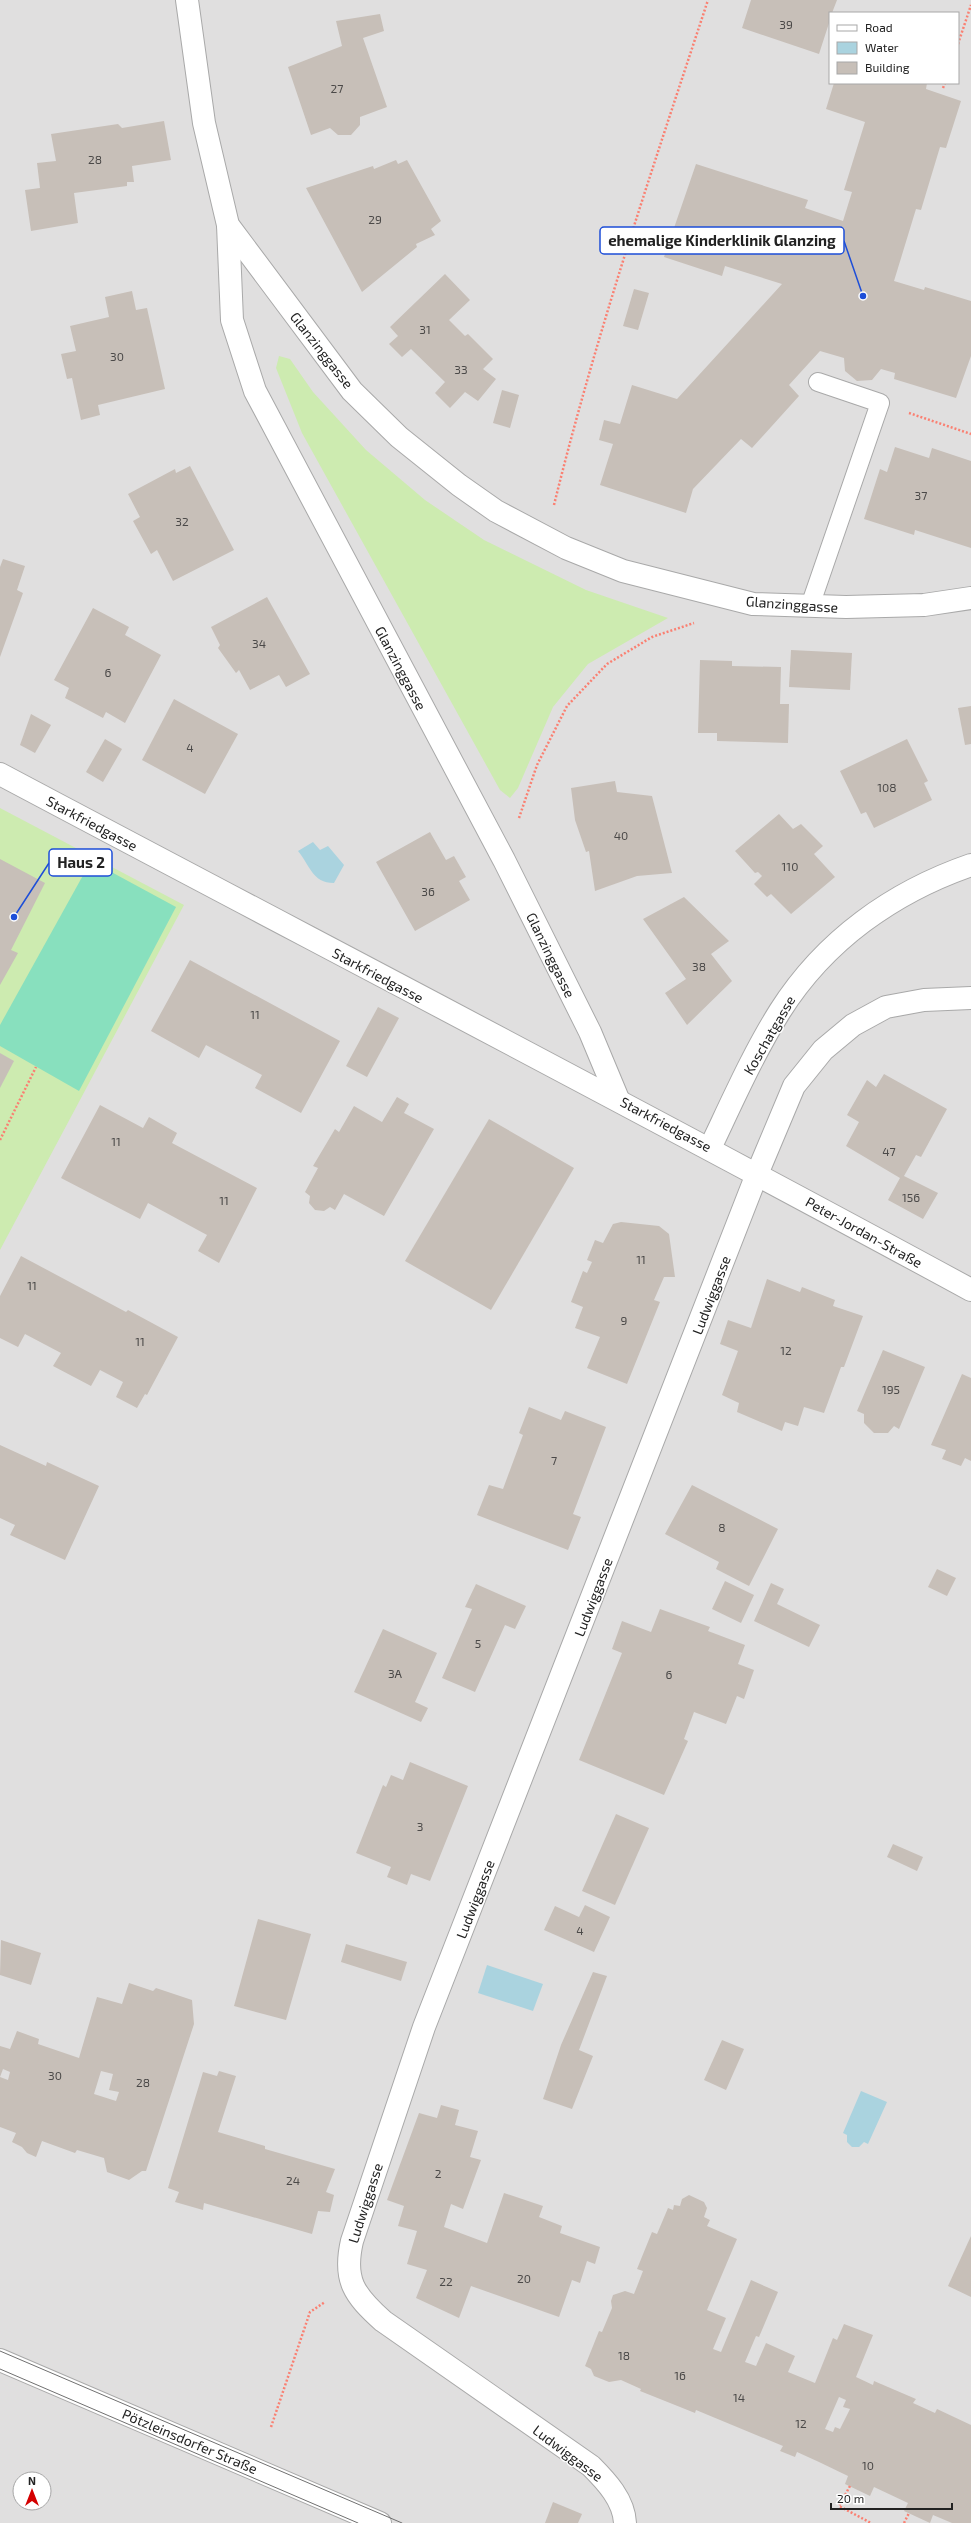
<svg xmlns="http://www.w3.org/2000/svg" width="971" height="2523" font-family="'Exo 2',sans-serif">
<rect width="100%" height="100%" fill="#f2efe9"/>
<path fill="#e0dfdf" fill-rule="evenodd" d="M0,0H971V2523H0ZM830,13H958V83H830ZM20,2479H44V2503H20Z"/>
<g fill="#cdebb0">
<polygon points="279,356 290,359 313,392 366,450 425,500 484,540 586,590 668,618 588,664 553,707 518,788 510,798 500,790 302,433 276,368"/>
<polygon points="0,808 184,905 0,1250"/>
</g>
<polygon fill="#88e0be" points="91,861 176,907 79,1091 0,1046 0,1025"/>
<g fill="#aad3df">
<path d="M313,842L320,850L328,846L344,865L334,883C312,883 310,865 298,851Z"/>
<polygon points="487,1965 543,1984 533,2011 478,1993"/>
<polygon points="861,2091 887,2102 868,2144 864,2142 859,2147 852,2147 847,2142 847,2135 843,2133"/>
</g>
<g fill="#c7bfb8" fill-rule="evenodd">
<polygon points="751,0 837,0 832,13 830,13 830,20 819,54 742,28"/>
<polygon points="380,14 384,31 363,38 387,107 360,117 360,125 351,135 338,135 330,128 311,135 288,67 342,46 336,21"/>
<polygon points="834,83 927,83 926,89 961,101 946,148 940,147 921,210 916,209 894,281 924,290 925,287 971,301 971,356 956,398 894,379 895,373 881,369 872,380 857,381 845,371 844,358 820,351 789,385 799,396 752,448 741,439 693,489 686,513 600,485 613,444 599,440 604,420 620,424 632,385 677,399 782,284 725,266 722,276 664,257 696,164 808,200 805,208 843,221 852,192 844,190 865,122 826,109"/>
<polygon points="164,121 171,160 132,166 134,182 127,182 127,186 74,193 78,223 31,231 25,190 40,188 37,163 56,161 51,134 118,124 122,128"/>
<polygon points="396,160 398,164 407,160 441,221 431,229 435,235 416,244 417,247 362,292 306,188 373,166 374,169"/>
<polygon points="445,274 470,300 449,320 465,336 468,334 493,359 483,369 496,379 478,401 465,392 450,408 435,393 445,382 411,349 402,357 389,344 398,336 390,327"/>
<polygon points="634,289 649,293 638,330 623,326"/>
<polygon points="132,291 136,310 147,308 165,389 98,405 100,415 81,420 72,378 67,379 61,354 76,351 70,326 109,317 105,297"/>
<polygon points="502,390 519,395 510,428 493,423"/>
<polygon points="895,447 929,458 932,448 971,461 971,548 915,530 914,535 864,519 880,469 887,472"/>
<polygon points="190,466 234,550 173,581 157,550 151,554 133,521 140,517 128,494 175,469 176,473"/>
<polygon points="3,559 25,566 17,590 23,593 0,657 0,567"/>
<polygon points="267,597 310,674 286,687 279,675 250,690 239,670 236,673 218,648 220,645 211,627"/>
<polygon points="93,608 129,627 125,635 161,655 125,723 106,712 103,718 65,698 69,688 54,680"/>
<polygon points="791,650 852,653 850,690 789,687"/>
<polygon points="700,660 732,661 732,666 781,667 780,704 789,704 788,743 717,741 717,733 698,733"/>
<polygon points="174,699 238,734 205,794 142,760"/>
<polygon points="971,706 971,744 965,745 958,708"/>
<polygon points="31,714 51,725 35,753 20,745"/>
<polygon points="105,739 122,749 103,782 86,772"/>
<polygon points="907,739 928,781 924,783 932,800 874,828 866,812 861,814 840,771"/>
<polygon points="615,781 617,792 652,796 672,873 637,876 595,891 589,851 586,852 575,820 571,788"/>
<polygon points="779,814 793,829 801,824 823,846 814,854 835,877 791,914 771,894 767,897 754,884 762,876 758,872 755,873 735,851"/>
<polygon points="430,832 446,860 454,856 466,877 459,881 470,900 415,931 376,862"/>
<polygon points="0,859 45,883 11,950 18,953 0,985"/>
<polygon points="684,897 729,941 711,954 732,981 687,1025 665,993 686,979 643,919"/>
<polygon points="190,960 340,1041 301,1113 255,1088 262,1075 206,1045 199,1058 151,1031"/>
<polygon points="378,1007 399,1018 367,1077 346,1066"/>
<polygon points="0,1053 14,1061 0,1088"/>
<polygon points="884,1074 947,1109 921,1157 916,1155 904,1176 938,1193 923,1219 888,1200 900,1178 846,1146 859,1122 847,1115 867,1080 876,1087"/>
<polygon points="397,1097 409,1104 404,1113 434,1129 384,1216 344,1194 335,1210 330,1207 324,1211 315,1210 309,1203 310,1196 305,1192 318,1168 313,1166 335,1129 339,1132 354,1106 382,1122"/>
<polygon points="100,1105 143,1128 149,1117 177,1133 172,1143 257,1188 219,1263 198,1251 207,1235 148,1203 140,1219 61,1178"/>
<polygon points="489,1119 574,1168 491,1310 405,1261"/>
<polygon points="621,1222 659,1226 669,1234 675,1277 664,1277 654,1300 660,1302 627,1384 587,1368 600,1337 575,1328 583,1307 571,1302 583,1271 587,1273 592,1262 587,1260 595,1240 603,1243 613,1224"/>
<polygon points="21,1256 126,1312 128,1310 178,1337 147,1395 145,1394 137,1408 116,1397 123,1382 100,1370 91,1386 53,1366 61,1353 25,1334 18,1347 0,1338 0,1296"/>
<polygon points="767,1279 800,1292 802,1287 835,1300 833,1306 863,1316 844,1367 841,1367 824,1413 804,1407 798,1426 785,1422 782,1431 737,1412 739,1403 722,1395 738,1351 720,1344 728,1320 751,1328"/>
<polygon points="883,1350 925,1367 899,1429 894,1426 888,1433 874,1433 864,1423 864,1414 857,1411"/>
<polygon points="962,1374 971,1378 971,1461 965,1458 961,1466 942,1459 946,1450 931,1445"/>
<polygon points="529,1407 561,1420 565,1411 606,1427 573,1514 581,1517 568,1550 477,1515 489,1485 503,1489 523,1435 519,1433"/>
<polygon points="0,1445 46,1466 47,1462 99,1486 65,1560 10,1535 15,1525 0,1518"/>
<polygon points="692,1485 778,1529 749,1586 716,1569 719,1562 665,1534"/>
<polygon points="937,1569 956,1578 947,1596 928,1587"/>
<polygon points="725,1581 754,1595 741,1623 712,1609"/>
<polygon points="771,1583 784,1589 777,1604 820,1625 809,1647 754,1621"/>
<polygon points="476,1584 526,1606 515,1629 505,1625 475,1692 442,1678 472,1609 465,1607"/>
<polygon points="660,1609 710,1627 708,1631 745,1645 738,1664 754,1670 744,1699 737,1696 726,1724 694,1712 684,1739 688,1741 664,1795 579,1760 622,1653 612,1649 622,1621 651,1632"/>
<polygon points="383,1629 437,1653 415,1702 428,1708 421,1722 354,1692"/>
<polygon points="410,1762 468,1786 430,1881 411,1874 407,1885 387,1877 391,1867 356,1853 383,1785 386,1787 391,1775 403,1780"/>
<polygon points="616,1814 649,1828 615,1905 582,1891"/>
<polygon points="893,1844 923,1857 917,1871 887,1857"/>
<polygon points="585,1905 610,1917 594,1952 544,1930 555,1906 579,1917"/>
<polygon points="258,1919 311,1934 286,2020 234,2006"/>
<polygon points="1,1940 41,1953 31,1985 0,1975"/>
<polygon points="346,1944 407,1962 401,1981 341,1962"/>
<polygon points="593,1972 607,1976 579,2050 593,2056 572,2109 543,2099 561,2045"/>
<path d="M129,1983L153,1991L156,1988L192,2000L194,2024L146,2171H142L129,2180L107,2172L104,2158L77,2150L75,2153L42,2141L36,2157L27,2153L22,2147L12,2142L16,2133L0,2127V2077L8,2080L10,2072L3,2069L0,2077V2046L10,2049L17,2031L39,2039L38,2044L79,2058L97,1997L122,2004ZM101,2071L113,2074L109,2090L119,2092L116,2101L94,2094Z"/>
<polygon points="722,2040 744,2049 726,2090 704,2080"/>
<polygon points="219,2071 236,2076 218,2132 265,2146 265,2149 335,2169 326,2192 334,2195 330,2212 318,2211 312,2234 204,2203 203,2210 175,2202 179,2192 168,2188 203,2072 217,2076"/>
<polygon points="441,2105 459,2110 455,2125 478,2131 470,2157 481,2160 463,2209 451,2204 444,2227 487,2243 504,2193 543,2206 539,2217 562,2226 560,2233 600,2247 595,2264 587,2261 580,2283 572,2280 559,2317 471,2286 459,2318 416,2298 427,2270 407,2264 417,2231 398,2226 404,2206 387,2200 419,2113 437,2118"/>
<path d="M689,2195L704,2202L707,2208L704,2217L710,2220L707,2226L737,2239L707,2310L726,2318L713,2349L721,2352L751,2280L778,2292L759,2337L756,2336L745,2362L756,2366L766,2343L795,2356L788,2372L815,2383L833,2338L837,2340L844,2324L873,2335L856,2377L873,2385L874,2381L916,2399L913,2403L935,2413L937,2409L971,2425V2523H952L933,2515L930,2523L904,2511L908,2503L874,2487L870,2496L845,2484L848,2476L819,2462L797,2452L795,2457L780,2451L783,2446L696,2410L695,2413L640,2391L641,2389L621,2380L609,2382L594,2376L591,2369L585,2366L599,2331L602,2332L612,2308L611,2301L613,2295L625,2291L634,2294L643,2271L637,2269L652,2232L657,2234L668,2208L673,2210L674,2205L680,2206L682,2199ZM839,2397L846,2400L843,2407L850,2409L840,2429L835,2427L833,2432L825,2429Z"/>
<polygon points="971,2236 971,2297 948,2286"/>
<polygon points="553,2502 582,2514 578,2523 545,2523"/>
</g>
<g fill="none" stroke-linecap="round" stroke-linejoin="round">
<defs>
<polyline id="service" points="810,606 880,403 818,382"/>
<g id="minor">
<polyline points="187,0 204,123 228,225 352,391 399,437 459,485 496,511 566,548 623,571 753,604 846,607 924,605 971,598"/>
<polyline points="228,225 232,320 255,391 504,860 590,1032 618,1099"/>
<path d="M0,774C324,946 649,1115 971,1290"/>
<path d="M710,1148C732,1102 753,1054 780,1011C825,940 893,892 971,865"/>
<path d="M625,2523C624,2500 606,2481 591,2466L383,2321C354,2295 343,2280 352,2241L424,2027L757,1174L794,1086L823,1050L853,1025L886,1007L924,1000L971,998"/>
</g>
<polyline id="tertiary" points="0,2360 380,2523"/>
</defs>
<use href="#service" stroke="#a9a9a9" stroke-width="20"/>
<use href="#minor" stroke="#a9a9a9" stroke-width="24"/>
<use href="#tertiary" stroke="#a9a9a9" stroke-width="24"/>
<g stroke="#fa8072" stroke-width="2.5" stroke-dasharray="2 2" stroke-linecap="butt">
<polyline points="958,44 971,5"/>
<polyline points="943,88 945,83"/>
<polyline points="909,413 971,434"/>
<path d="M554,505C596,334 653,167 708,0"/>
<polyline points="519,818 537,765 567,706 607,664 652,637 694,623"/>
<polyline points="0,1140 36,1067"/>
<polyline points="271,2427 310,2312 325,2302"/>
<polyline points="850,2486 839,2506 871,2523"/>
<polyline points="904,2523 909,2513"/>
</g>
<use href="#service" stroke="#fff" stroke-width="18"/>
<use href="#minor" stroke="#fff" stroke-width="22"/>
<use href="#tertiary" stroke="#fff" stroke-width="22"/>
<g stroke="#707070" stroke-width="1">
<polyline points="0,2351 402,2523"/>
<polyline points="0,2369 358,2523"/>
</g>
</g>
<g text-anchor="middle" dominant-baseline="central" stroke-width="3" stroke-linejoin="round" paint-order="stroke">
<g font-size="12" fill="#4b4948">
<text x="786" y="24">39</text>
<text x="337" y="88">27</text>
<text x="95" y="159">28</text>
<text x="375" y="219">29</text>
<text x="425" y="329">31</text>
<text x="117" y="356">30</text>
<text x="461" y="369">33</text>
<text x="921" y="495">37</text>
<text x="182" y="521">32</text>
<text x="259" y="643">34</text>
<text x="108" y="672">6</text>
<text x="190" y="747">4</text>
<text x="887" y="787">108</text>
<text x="621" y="835">40</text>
<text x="790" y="866">110</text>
<text x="428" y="891">36</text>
<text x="699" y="966">38</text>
<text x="255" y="1014">11</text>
<text x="116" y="1141">11</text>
<text x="889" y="1151">47</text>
<text x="911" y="1197">156</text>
<text x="224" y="1200">11</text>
<text x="641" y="1259">11</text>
<text x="32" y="1285">11</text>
<text x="624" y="1320">9</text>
<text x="140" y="1341">11</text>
<text x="786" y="1350">12</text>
<text x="891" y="1389">195</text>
<text x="554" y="1460">7</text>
<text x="722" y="1527">8</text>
<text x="478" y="1643">5</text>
<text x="395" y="1673">3A</text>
<text x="669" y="1674">6</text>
<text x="420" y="1826">3</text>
<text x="580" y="1930">4</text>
<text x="55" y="2075">30</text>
<text x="143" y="2082">28</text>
<text x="438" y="2173">2</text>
<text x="293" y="2180">24</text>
<text x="524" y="2278">20</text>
<text x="446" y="2281">22</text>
<text x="624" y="2355">18</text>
<text x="680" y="2375">16</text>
<text x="739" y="2397">14</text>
<text x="801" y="2423">12</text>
<text x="868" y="2465">10</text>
</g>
<g font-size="14" fill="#222" stroke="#fff">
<text transform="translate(322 350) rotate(52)">Glanzinggasse</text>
<text transform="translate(792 604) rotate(4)">Glanzinggasse</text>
<text transform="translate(401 668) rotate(62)">Glanzinggasse</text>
<text transform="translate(92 823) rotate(28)">Starkfriedgasse</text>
<text transform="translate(551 955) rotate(64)">Glanzinggasse</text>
<text transform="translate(378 975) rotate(28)">Starkfriedgasse</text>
<text transform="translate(769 1035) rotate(-60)">Koschatgasse</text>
<text transform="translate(666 1124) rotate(28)">Starkfriedgasse</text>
<text transform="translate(864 1232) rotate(29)">Peter-Jordan-Straße</text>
<text transform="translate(711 1295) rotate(-69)">Ludwiggasse</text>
<text transform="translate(593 1597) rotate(-69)">Ludwiggasse</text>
<text transform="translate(475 1899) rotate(-69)">Ludwiggasse</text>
<text transform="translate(365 2203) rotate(-72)">Ludwiggasse</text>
<text transform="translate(190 2441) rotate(23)">Pötzleinsdorfer Straße</text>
<text transform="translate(568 2453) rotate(37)">Ludwiggasse</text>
</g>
</g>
<path fill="none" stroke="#1d4ed8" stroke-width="1.5" d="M863 296L844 241M14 917L49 863"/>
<g fill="#1d4ed8" stroke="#fff" stroke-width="1.5">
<circle cx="863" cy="296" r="4"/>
<circle cx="14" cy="917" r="4"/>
</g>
<g fill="#fff" stroke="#1d4ed8" stroke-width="1.5">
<rect x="600" y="227" width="244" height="27" rx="4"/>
<rect x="49" y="849" width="63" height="27" rx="4"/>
</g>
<g font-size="15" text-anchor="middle" font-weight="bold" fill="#222">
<text x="722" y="246">ehemalige Kinderklinik Glanzing</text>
<text x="81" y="868">Haus 2</text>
</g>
<rect x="829" y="12" width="130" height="72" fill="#ffffff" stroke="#a7a7a7"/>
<rect x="837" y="25" width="20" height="6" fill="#ffffff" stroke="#a7a7a7"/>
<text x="865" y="32" font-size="12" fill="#222222">Road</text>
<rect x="837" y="42" width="20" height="12" fill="#aad3df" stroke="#a7a7a7"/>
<text x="865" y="52" font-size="12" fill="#222222">Water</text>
<rect x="837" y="62" width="20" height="12" fill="#c7bfb8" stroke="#a7a7a7"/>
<text x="865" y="72" font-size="12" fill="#222222">Building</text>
<g transform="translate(32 2491)"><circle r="19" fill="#ffffff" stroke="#a7a7a7"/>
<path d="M0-3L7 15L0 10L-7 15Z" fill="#d40000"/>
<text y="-6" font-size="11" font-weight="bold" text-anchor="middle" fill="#222222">N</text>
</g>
<path d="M831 2503v6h121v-6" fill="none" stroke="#222222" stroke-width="2"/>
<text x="837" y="2503" font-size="12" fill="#222222" stroke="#ffffff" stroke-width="3" paint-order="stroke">20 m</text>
</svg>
